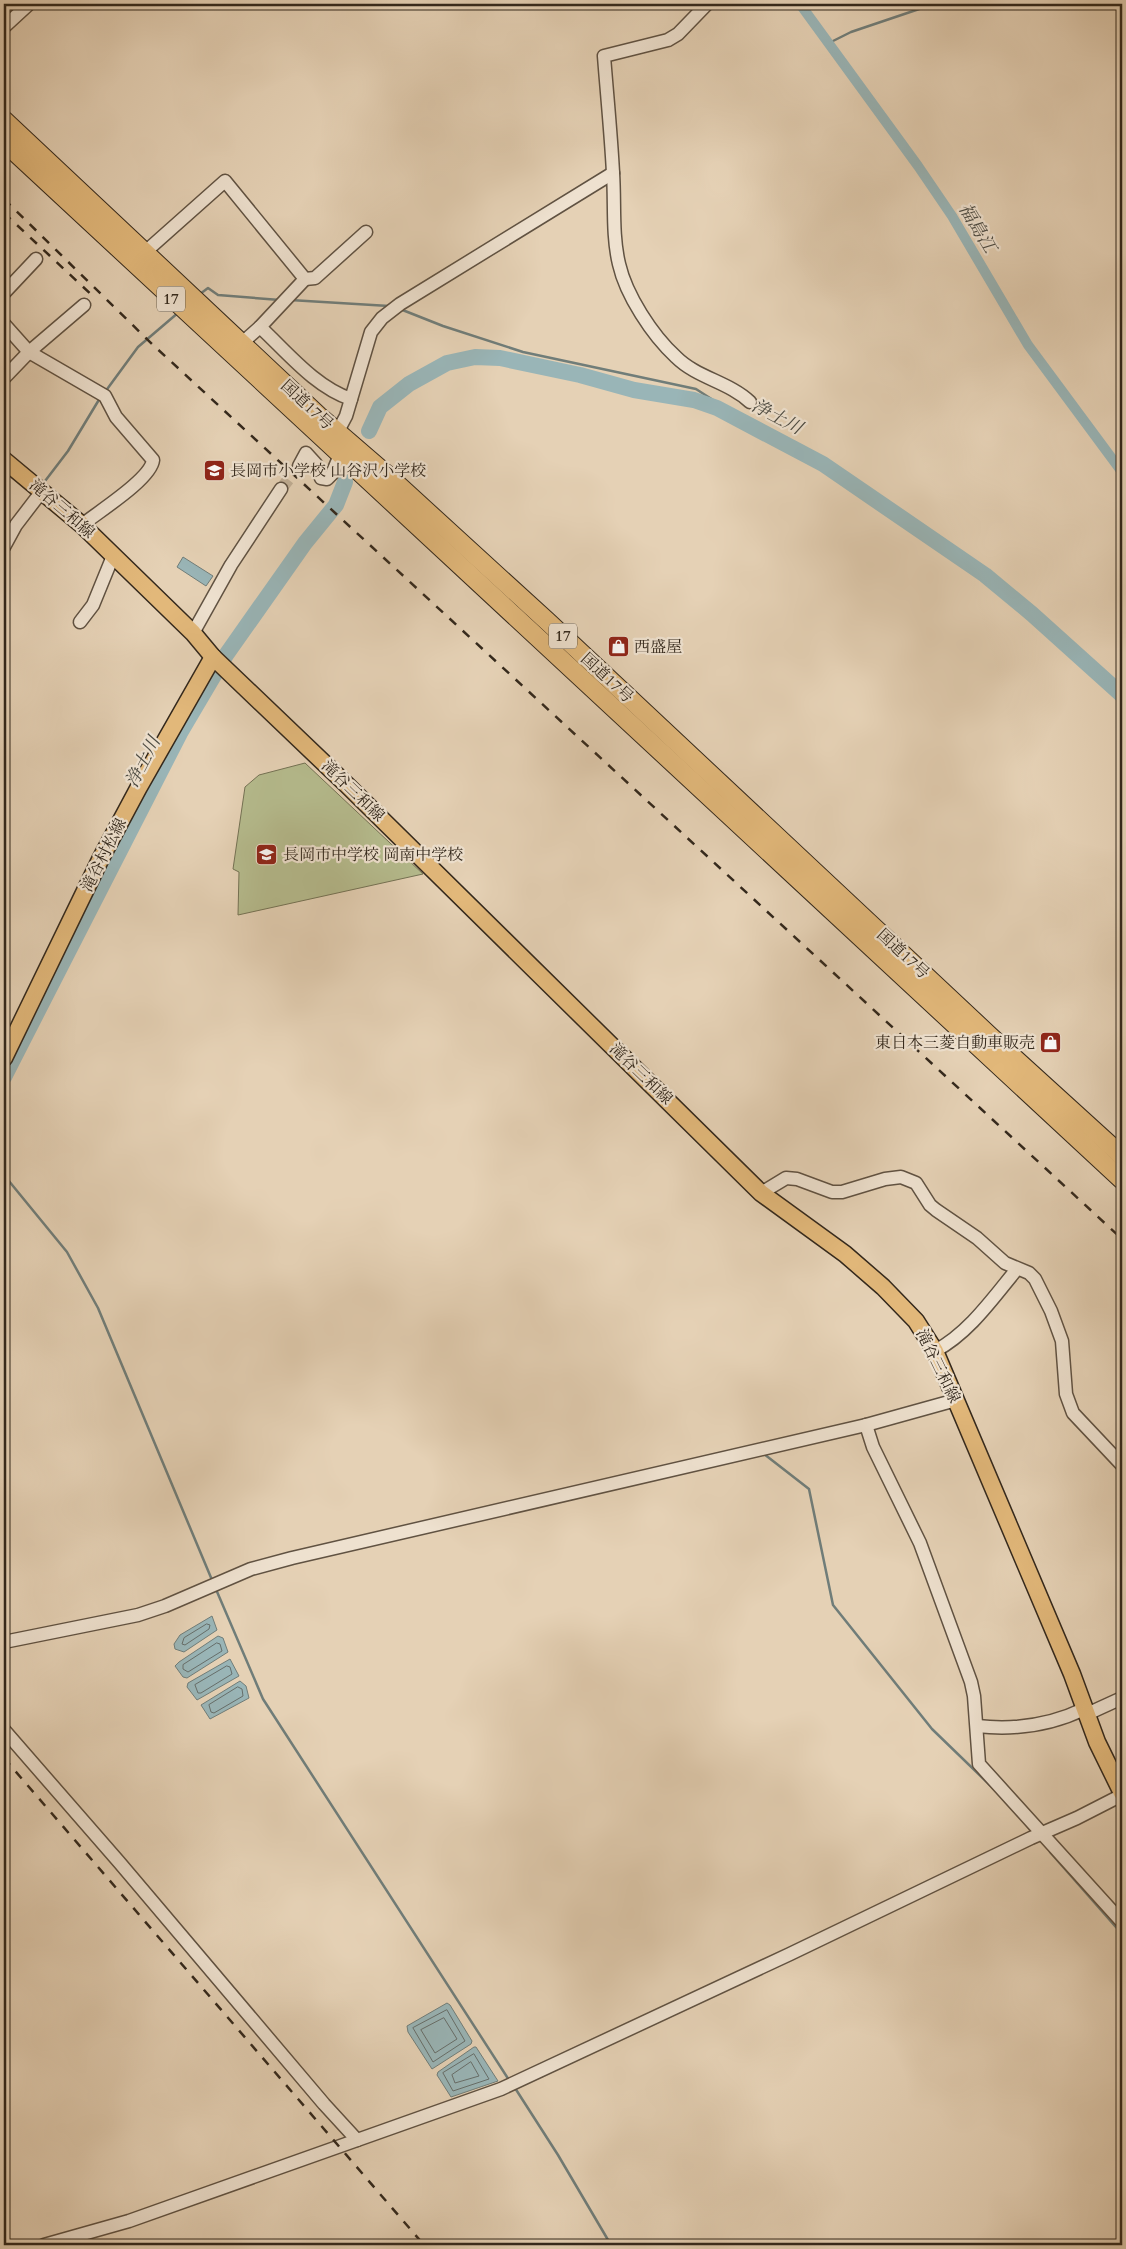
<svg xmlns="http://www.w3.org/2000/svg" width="1126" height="2249" font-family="Cardo,'Noto Serif JP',serif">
<rect width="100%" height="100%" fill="#e5d1b5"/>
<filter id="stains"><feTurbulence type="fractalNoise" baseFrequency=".004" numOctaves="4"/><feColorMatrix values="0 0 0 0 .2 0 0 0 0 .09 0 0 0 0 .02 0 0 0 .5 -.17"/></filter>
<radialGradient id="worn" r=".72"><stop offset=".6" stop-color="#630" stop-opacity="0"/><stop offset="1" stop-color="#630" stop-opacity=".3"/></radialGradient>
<polygon fill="#b5bb8d" stroke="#747254" points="305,763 423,874 238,915 239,872 233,869 245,787 259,775"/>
<g fill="#99b5b7" stroke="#707d79">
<polygon points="183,557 213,576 206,586 177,567"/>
<polygon points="212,1616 217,1630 184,1652 175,1649 174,1644 180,1635"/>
<polygon points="218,1636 223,1638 228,1652 187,1678 183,1677 175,1666 179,1662"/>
<polygon points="230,1659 239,1676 197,1700 187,1687 188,1683"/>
<polygon points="240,1681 246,1686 249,1698 210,1719 201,1705"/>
<polygon points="447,2003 450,2005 472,2041 471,2044 432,2069 408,2032 407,2026"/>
<polygon points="474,2047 476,2047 498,2081 451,2097 437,2075 438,2072"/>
</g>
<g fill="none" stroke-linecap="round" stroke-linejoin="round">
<g stroke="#666e6a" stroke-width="1">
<polygon points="207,1624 210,1625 209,1629 185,1645 182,1644 184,1638"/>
<polygon points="217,1643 220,1644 222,1651 188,1672 183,1669 183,1665"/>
<polygon points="227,1666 230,1667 232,1674 201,1693 198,1693 195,1685"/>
<polygon points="238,1687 242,1689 243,1696 214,1713 211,1712 209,1705"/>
<polygon points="447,2010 465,2041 433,2062 413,2028"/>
<polygon points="444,2018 457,2039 435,2053 421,2030"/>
<polygon points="474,2054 489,2079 453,2091 443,2073"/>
<polygon points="471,2062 479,2076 455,2083 452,2075"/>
</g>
<g stroke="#707d79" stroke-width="2.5">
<polyline points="829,43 851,32 934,4"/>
<polyline points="200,294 208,288 218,295 280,300"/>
<polyline points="290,300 389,306"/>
<polyline points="400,309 443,326 523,352 696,389 713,400 717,408"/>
<polyline points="105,392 138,347 179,312"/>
<polyline points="42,485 68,451 100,398"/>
<polyline points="4,1175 67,1252 98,1308 212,1580"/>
<polyline points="764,1454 809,1489 833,1605 932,1729 995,1790"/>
<polyline points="215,1587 263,1699 509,2080"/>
<polyline points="1022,1820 1033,1833"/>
<polyline points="1050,1852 1122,1934"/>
<polyline points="515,2088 558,2155 611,2245"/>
</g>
<polyline stroke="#99b5b7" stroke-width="10" points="800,4 918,166 952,216 1028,345 1122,472"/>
<g stroke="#99b5b7" stroke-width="16">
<polyline points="369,431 380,407 409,384 447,363 475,357 500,358 580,375 634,390 694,400 717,408 823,464 985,575 1032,614 1122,695"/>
<polyline points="4,1077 180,733 226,655 305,543 336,505 345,482"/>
</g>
<polyline stroke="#c1af96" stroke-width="12" stroke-dasharray="12 6" stroke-linecap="butt" points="281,489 299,466"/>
<defs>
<g id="minor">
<path d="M707,4L678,34L668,40L604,56C607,95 611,134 613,173C615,203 612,235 619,264C626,295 652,335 676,357C697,378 729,382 750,402"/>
<polyline points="4,27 29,4"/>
<polyline points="144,253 225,181 305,279 315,278 366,232"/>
<path d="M305,279L260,327C287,352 315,387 351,399"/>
<polyline points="4,293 36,259"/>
<path d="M4,324L29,352L105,396L116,417L153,460C151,479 98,512 82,525"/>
<polyline points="242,343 260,327"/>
<polyline points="4,378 29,352 84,305"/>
<polyline points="337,433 346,416 371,332 382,318 400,304 613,173"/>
<polyline points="299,466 306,453 316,464 321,478 327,479 332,474 340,455"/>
<polyline points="4,547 16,525 42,491"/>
<polyline points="80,622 93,605 113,556"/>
<polyline points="193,633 231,565 281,489"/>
<polyline points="761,1193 786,1178 797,1179 832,1192 842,1192 885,1179 901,1177 916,1183 930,1205 936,1210 977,1238 1005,1263 1029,1273 1035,1279 1051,1311 1062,1341 1066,1394 1073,1413 1122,1465"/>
<path d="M935,1351C969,1333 993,1298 1017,1269"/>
<polyline points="866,1425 873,1447 920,1543 971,1682 974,1696 979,1764 1122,1922"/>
<polyline points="4,1642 138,1615 165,1606 251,1569 292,1558 866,1425 956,1400"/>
<polyline points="1087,1714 1122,1698"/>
<path d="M977,1726C1013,1730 1051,1725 1084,1709"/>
<polyline points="4,1730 119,1862 324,2104 357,2140"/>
<polyline points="44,2245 129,2221 501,2089 790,1954 1031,1838 1077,1818 1122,1795"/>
</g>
<g id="major">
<polyline points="4,460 82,525 193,633 213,657 347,785 761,1193 845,1254 883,1287 916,1321 935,1351 1072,1674 1097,1742 1122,1793"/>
<polyline points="4,1058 101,858 139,787 213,657"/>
</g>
<g id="highway">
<polyline points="4,120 319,416 385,473 547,621 990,1036 1122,1156"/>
<polyline points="4,142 1122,1180"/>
</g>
</defs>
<use href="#minor" stroke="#605242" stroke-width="15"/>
<use href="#major" stroke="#33281c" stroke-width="19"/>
<use href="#highway" stroke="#33281c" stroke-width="20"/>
<use href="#minor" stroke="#eee1cf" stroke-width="12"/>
<use href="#major" stroke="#e2b87a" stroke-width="16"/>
<use href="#highway" stroke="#e2b87a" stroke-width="18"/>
<g stroke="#33281c" stroke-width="2.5" stroke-dasharray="9 9" stroke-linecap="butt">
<polyline points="4,199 152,344 1122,1239"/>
<polyline points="4,213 95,298"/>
<polyline points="4,1758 424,2245"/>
</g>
</g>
<defs>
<symbol id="school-square" viewBox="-11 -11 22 22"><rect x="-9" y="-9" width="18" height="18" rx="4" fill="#8f2418" stroke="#eee1cf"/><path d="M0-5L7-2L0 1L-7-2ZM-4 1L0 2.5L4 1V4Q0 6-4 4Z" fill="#fff"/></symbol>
<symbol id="shop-square" viewBox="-11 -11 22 22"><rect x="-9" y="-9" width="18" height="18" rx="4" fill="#8f2418" stroke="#eee1cf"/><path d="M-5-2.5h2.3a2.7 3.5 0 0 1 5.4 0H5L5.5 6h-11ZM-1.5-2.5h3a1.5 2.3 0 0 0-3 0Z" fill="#fff"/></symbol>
</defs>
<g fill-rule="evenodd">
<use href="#school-square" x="202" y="458" width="25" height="25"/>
<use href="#shop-square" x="606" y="634" width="25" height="25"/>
<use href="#school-square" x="254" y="842" width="25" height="25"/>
<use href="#shop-square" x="1038" y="1030" width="25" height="25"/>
</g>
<g text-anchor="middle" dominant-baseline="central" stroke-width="4.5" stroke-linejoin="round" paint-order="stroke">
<g fill="#eee1cf" stroke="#6b6052" stroke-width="1">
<rect x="157" y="286.5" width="28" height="25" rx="4"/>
<rect x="549" y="623.5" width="28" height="25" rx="4"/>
</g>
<g font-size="15" font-weight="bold" fill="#33281c">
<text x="171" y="299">17</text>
<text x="563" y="636">17</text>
</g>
<g font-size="16" fill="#33281c" stroke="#eee1cf">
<text transform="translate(307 405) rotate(43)">国道17号</text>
<text transform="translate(62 509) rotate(41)">滝谷三和線</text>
<text transform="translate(607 678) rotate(43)">国道17号</text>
<text transform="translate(353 791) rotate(44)">滝谷三和線</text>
<text transform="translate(104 855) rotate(-63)">滝谷村松線</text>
<text transform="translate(903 954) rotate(43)">国道17号</text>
<text transform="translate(641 1074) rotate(44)">滝谷三和線</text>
<text transform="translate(938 1366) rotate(64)">滝谷三和線</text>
</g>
<g font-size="16" fill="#33281c" stroke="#eee1cf" text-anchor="start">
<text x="230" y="471">長岡市小学校 山谷沢小学校</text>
<text x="634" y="647">西盛屋</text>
<text x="283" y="855">長岡市中学校 岡南中学校</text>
<text x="1035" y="1043" text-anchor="end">東日本三菱自動車販売</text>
</g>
<g font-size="18" font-style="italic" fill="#4c4b43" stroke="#eee1cf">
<text transform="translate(977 228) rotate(59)">福島江</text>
<text transform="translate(777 417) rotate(28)">浄土川</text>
<text transform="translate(143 762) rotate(-63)">浄土川</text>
</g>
</g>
<rect width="1126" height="2249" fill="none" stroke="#e5d1b5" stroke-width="20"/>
<rect x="5" y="5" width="1116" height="2239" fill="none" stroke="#33281c" stroke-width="2.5"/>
<rect x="10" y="10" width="1106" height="2229" fill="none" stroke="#33281c"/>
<rect width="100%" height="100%" filter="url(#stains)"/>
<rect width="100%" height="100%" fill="url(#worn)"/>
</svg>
